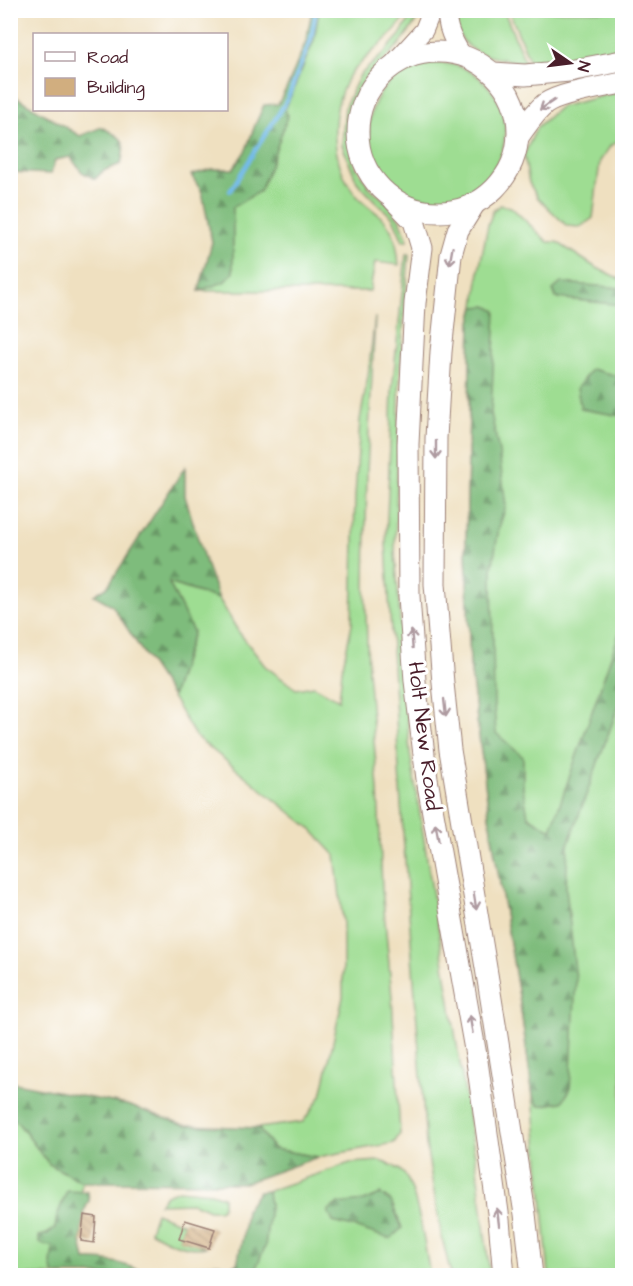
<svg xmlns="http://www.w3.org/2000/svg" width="633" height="1286" font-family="'Architects Daughter',sans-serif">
<defs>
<pattern id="forest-firs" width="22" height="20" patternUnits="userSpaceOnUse" patternTransform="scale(1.5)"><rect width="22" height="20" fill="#7ebc7c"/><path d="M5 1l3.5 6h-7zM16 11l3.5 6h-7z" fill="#699866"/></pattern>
<pattern id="building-back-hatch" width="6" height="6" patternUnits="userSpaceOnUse" patternTransform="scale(1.5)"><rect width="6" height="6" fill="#d1ae7f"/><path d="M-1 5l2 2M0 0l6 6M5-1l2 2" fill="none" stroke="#ac8d68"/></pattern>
</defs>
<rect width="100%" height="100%" fill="#fff"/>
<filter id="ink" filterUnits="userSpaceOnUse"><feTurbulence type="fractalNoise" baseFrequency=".0167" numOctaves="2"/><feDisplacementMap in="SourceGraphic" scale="12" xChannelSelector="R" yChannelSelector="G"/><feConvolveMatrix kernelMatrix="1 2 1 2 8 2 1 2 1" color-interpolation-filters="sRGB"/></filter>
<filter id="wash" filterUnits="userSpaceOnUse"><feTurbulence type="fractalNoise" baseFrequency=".008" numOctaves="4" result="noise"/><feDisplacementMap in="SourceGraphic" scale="24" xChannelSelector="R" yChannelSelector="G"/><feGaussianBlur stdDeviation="1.35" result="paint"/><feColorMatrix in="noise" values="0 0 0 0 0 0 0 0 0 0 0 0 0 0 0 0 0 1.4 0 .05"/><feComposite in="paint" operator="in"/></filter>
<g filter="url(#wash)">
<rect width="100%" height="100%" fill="#efe0c0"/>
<g fill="#9edd92" stroke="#747e5e" stroke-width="1.5">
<path d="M316,11H409C397,32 376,47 359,65C355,69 350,74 347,79C330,114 330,157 352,190C358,200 370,207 379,215C395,229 397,244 399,265L375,262L370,291H199L219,243L230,191L287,100L311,39Z"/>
<polygon points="414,11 422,11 417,20 400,44 365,78 351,108 348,142 355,165 368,186 388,204 400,220 408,240 403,241 393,218 374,200 357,182 342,145 345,106 360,75 383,54 400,35"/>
<path d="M452,11H504L525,62C503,60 470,57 459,34C456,27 454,18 452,11Z"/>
<polygon points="509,11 622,11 622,48 567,59 530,62"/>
<circle cx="437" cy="131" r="68"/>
<polygon points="622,91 622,140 611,145 600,161 593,218 580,227 567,226 538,198 529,183 524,155 537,127 560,107"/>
<polygon points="500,205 511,207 548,242 557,242 595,267 622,280 622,1275 549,1275 533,1096 519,996 491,830 470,664 466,547 471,322 475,307 479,270 488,225 493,211"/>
<polygon points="406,254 409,254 400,369 395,552 410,753 477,1169 490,1275 451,1275 441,1233 426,1145 401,805 386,544 392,391"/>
<polygon points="375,317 367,471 365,584 368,670 378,789 382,888 392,997 400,1134 394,1143 318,1157 274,1149 258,1128 303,1122 321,1096 343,997 343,922 335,855 310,828 195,736 172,697 193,632 169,583 219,599 238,631 265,666 296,689 314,686 339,700 342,670 352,624 355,497 360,420 368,376"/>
<polygon points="10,1117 19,1124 49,1164 82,1182 68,1275 11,1275"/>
<path d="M379,1161C389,1164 397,1166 404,1174C417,1190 426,1253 430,1275L236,1276L259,1194L350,1163Z"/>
<polygon points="179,1190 211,1193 223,1197 223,1206 220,1210 209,1210 193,1203 159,1204 166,1195"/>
<path d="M156,1213L184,1224L179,1239L206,1247C186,1251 166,1241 150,1231Z"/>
</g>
<g fill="url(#forest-firs)" stroke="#646e54" stroke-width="1.5">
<polygon points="312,11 319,11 314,40 285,110 288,115 272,161 260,191 233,207 233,273 224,282 199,291 212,242 202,192 191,175 211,169 233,169 246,150 255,125 264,105 278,104 289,83 306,41"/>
<path d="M11,94L80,136L102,127C124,140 127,138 121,164L103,171L95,179L82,172L70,157L55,160L51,174L11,172Z"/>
<polygon points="561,283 622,288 622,305 556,298 553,290"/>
<polygon points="487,306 496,311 491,413 499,452 506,506 499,528 492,569 494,705 496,733 523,757 523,788 528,816 551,830 622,625 621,699 568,845 566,888 576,979 570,1090 562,1102 539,1106 533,1096 519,996 491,830 470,664 466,547 471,322 475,307"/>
<polygon points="591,369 622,377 622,416 581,409 577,388"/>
<polygon points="185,467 185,496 203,555 219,599 169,583 193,632 172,697 112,605 94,595 108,586"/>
<polygon points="10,1082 127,1105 185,1125 258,1128 274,1149 318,1157 245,1183 82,1182 49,1164 19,1124 11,1117"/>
<path d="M67,1191L88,1192L89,1201L83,1213L84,1215L81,1241L85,1260C104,1259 122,1263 139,1270L140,1275H54L51,1264L53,1247L39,1243V1236L47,1234L55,1228L57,1216Z"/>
<polygon points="268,1191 270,1206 265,1247 253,1275 179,1275 189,1267 219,1263 228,1267 237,1264 243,1236 246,1210 258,1192"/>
<polygon points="380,1194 391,1201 402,1228 390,1239 357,1228 333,1222 328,1211 337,1204 364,1201"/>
</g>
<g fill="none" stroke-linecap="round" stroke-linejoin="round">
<polyline stroke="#73bbeb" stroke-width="4" points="230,191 287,100 311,39 316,10"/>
</g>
<g id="blocks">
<g fill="url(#building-back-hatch)">
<polygon points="84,1215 96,1217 94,1243 81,1241"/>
<polygon points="185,1220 215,1229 209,1248 179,1239"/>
</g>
</g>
</g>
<g filter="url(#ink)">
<use href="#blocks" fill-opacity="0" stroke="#9c8076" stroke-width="1.5"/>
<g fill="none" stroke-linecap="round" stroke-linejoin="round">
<defs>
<g id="primary">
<path d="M447,10C446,28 453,40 462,55"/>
<polyline points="392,65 424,30 432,10"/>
</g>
<g id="highway">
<circle cx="438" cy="132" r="80"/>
<polyline points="493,73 525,75 569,71 622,61"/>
<path d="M518,137C526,126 534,113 545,104C561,93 603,87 622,83"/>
<polyline points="394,200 414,221 422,248 415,303 408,444 409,596 415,681 427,779 477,1061 499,1220 504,1276"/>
<polyline points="475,203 458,230 451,255 441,352 436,438 435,584 443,683 450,750 489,986 525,1214 532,1276"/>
</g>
</defs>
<use href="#primary" stroke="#9c8076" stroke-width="20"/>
<use href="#highway" stroke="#9c8076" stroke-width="23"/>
<use href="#primary" stroke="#fff" stroke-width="18"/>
<use href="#highway" stroke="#fff" stroke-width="21"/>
</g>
<defs><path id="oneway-shaft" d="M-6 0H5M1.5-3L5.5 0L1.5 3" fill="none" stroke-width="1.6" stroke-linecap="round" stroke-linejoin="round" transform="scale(1.5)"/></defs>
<g stroke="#ae9aa0">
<use href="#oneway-shaft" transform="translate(547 105) rotate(146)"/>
<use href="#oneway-shaft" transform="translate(451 256) rotate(100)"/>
<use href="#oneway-shaft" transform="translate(436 450) rotate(90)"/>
<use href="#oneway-shaft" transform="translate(412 639) rotate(-94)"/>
<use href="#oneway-shaft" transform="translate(445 708) rotate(84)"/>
<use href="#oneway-shaft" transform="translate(437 832) rotate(-100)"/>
<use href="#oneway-shaft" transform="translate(475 901) rotate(81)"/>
<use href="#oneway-shaft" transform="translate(471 1024) rotate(-100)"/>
<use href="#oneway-shaft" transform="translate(498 1217) rotate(-97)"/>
</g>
</g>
<g text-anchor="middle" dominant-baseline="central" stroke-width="6" stroke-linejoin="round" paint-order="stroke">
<g font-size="22" fill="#4a1f2b" stroke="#fff">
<text transform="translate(424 736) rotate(83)">Holt New Road</text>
</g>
</g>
<rect width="633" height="1286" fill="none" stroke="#fff" stroke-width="36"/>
<rect x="33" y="33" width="195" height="78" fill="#ffffff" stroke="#b7a5aa" stroke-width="1.5"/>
<rect x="45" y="52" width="30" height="9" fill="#ffffff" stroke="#b7a5aa" stroke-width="1.5"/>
<text x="87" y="63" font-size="18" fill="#4a1f2b">Road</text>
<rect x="45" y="78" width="30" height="18" fill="#d1ae7f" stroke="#b7a5aa" stroke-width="1.5"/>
<text x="87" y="93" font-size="18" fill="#4a1f2b">Building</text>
<g transform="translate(570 63) rotate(104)" stroke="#ffffff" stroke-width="4.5" paint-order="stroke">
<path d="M0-4.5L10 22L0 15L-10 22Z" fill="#4a1f2b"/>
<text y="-9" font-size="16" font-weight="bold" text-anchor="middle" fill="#4a1f2b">N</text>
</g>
</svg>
